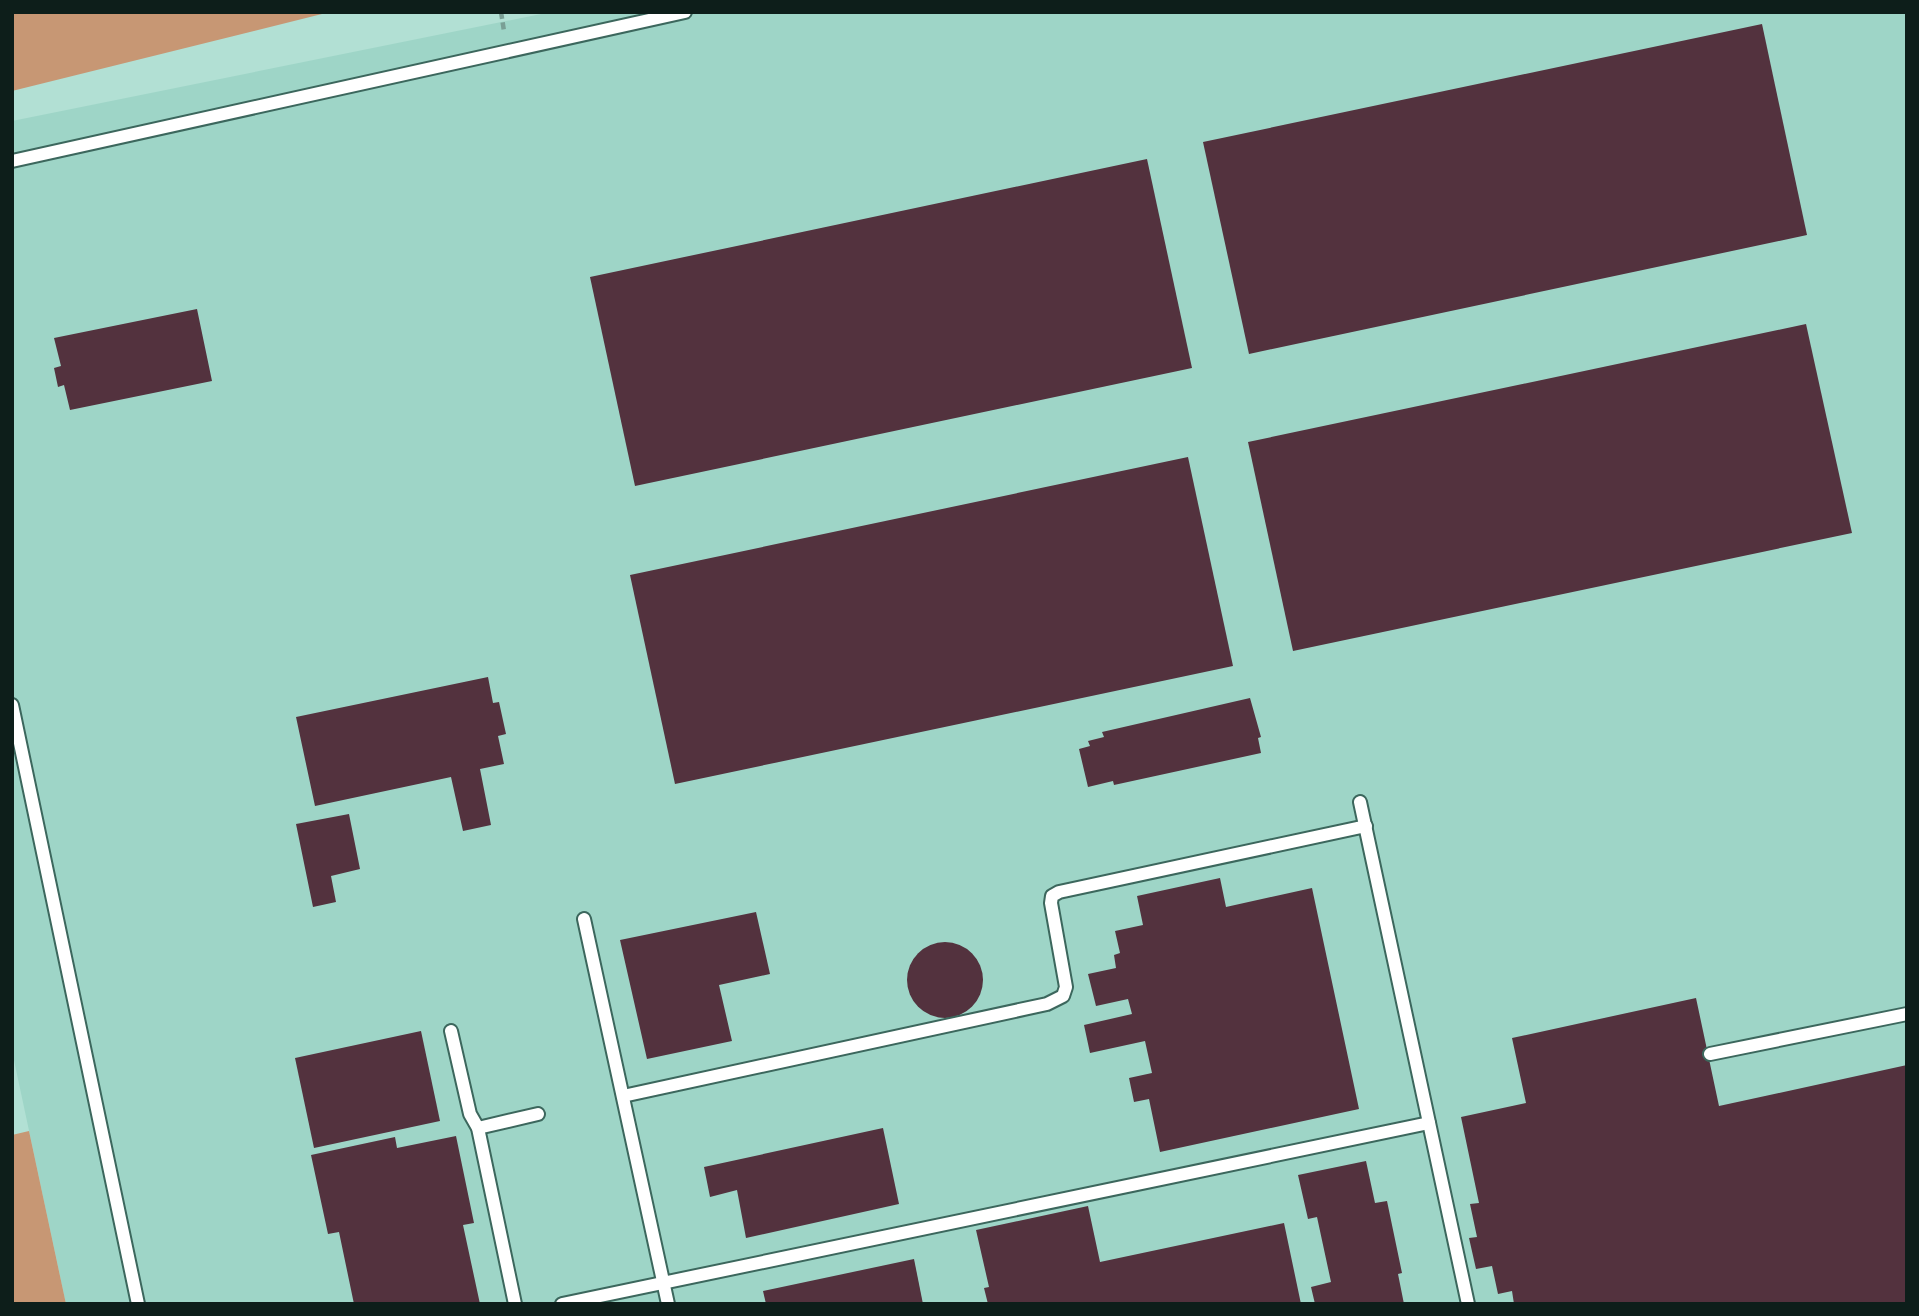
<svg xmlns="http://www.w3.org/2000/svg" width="1919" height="1316" font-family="'Golos Text',sans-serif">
<rect width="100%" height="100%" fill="#b2e0d4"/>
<polygon fill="#9ed5c7" points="551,12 1907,12 1907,1304 66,1304 12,1051 12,121"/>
<g fill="#c79774">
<polygon points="12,12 330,12 12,91"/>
<polygon points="29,1131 66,1304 12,1304 12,1135"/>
</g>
<g fill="#53323e">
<polygon points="1762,24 1807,235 1249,354 1203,142"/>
<polygon points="1147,159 1192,368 635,486 590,277"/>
<polygon points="197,309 212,381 70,410 64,385 58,387 54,368 61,366 54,338"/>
<polygon points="1806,324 1852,533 1293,651 1248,442"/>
<polygon points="1188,457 1233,666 675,784 630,575"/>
<polygon points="488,677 493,703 499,702 506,734 498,736 504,764 480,769 491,825 463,831 451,777 315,806 296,717"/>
<polygon points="1250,698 1261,737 1258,738 1261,753 1114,785 1113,781 1088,787 1079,749 1090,746 1088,741 1104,737 1102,732"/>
<polygon points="349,814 360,869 331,876 336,902 313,907 296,824"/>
<polygon points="1220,878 1226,907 1312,888 1359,1109 1160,1152 1149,1099 1134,1102 1129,1078 1152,1073 1145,1041 1090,1053 1084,1025 1132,1014 1128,999 1096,1006 1088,974 1116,968 1114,955 1120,953 1115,931 1143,925 1137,896"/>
<polygon points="756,912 770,974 719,985 732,1041 647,1059 620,940"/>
<circle cx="945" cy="980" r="38"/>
<polygon points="1696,998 1719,1106 1907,1065 1907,1304 1514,1304 1512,1291 1498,1294 1492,1266 1476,1269 1469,1238 1477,1237 1470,1204 1479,1203 1461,1117 1526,1103 1512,1038"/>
<polygon points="421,1031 440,1121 314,1148 295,1058"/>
<polygon points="883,1128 899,1204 746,1238 737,1190 710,1197 704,1167"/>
<polygon points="456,1136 474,1223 463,1225 480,1304 354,1304 339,1232 328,1234 311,1155 395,1137 397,1148"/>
<polygon points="1366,1161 1375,1203 1387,1201 1402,1273 1398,1274 1404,1304 1315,1304 1311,1287 1331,1282 1317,1217 1308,1219 1298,1175"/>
<polygon points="1088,1206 1100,1262 1284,1223 1301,1304 988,1304 984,1288 989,1287 976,1230"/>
<polygon points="914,1259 923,1304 766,1304 763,1291"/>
</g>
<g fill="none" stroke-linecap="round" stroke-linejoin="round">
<defs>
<g id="lane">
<polyline points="12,161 685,12"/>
<polyline points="12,705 138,1304"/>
<polyline points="1360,802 1468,1304"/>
<polyline points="584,919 668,1304"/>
<polyline points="451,1031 470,1114 478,1128 515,1304"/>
<polyline points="1710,1054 1907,1014"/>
<polyline points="623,1096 1047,1004 1063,996 1066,987 1051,903 1052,896 1059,892 1366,826"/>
<polyline points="478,1128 538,1114"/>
<polyline points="562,1304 1429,1123"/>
</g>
</defs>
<use href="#lane" stroke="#3c675d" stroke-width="16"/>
<polyline stroke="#7a9f95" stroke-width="4.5" stroke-dasharray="7 3.5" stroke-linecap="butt" points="501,12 504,31"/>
<use href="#lane" stroke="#fff" stroke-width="12"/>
</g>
<rect width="1919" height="1316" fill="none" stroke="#0d1e1a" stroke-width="28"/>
</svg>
